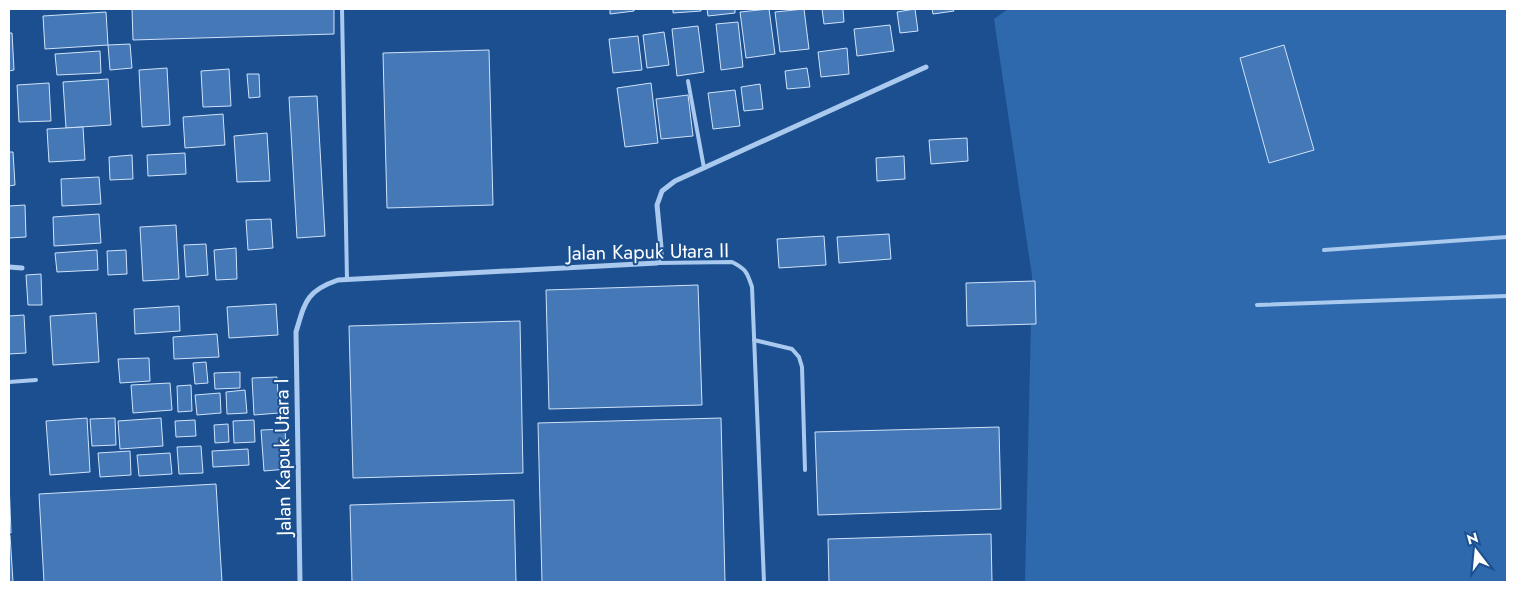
<svg xmlns="http://www.w3.org/2000/svg" width="1516" height="591" font-family="Jost,sans-serif">
<rect width="100%" height="100%" fill="#1b4f8f"/>
<polygon fill="#2e69ad" points="1008,9 1507,9 1507,582 1025,582 1032,276 994,19"/>
<g fill="#4478b7" stroke="#cfe3fa">
<polygon points="132,9 334,9 334,34 133,40"/>
<polygon points="610,9 634,9 634,11 610,14"/>
<polygon points="673,9 701,9 701,11 673,13"/>
<polygon points="707,9 735,9 735,13 708,16"/>
<polygon points="769,9 775,54 746,58 740,12"/>
<polygon points="804,9 809,49 780,52 775,12"/>
<polygon points="822,9 843,9 844,22 824,24"/>
<polygon points="915,9 918,31 900,33 897,12"/>
<polygon points="932,9 953,9 954,11 933,14"/>
<polygon points="106,12 108,45 45,49 43,16"/>
<polygon points="738,22 743,67 721,70 716,24"/>
<polygon points="890,25 894,51 857,56 854,29"/>
<polygon points="698,26 704,72 677,76 672,29"/>
<polygon points="664,32 669,65 647,68 643,35"/>
<polygon points="9,33 12,33 14,70 9,71"/>
<polygon points="638,36 642,70 613,73 609,39"/>
<polygon points="130,44 132,68 110,70 108,45"/>
<polygon points="1284,45 1314,150 1269,163 1240,58"/>
<polygon points="847,48 849,74 821,77 818,52"/>
<polygon points="489,50 493,205 387,208 383,53"/>
<polygon points="100,51 101,73 57,75 55,54"/>
<polygon points="167,68 170,125 142,127 139,70"/>
<polygon points="807,68 810,87 787,89 785,71"/>
<polygon points="229,69 231,106 203,107 201,71"/>
<polygon points="247,74 259,74 260,97 249,98"/>
<polygon points="108,79 111,125 66,128 63,82"/>
<polygon points="49,83 51,121 19,122 17,85"/>
<polygon points="651,83 658,143 625,147 617,88"/>
<polygon points="760,84 763,109 744,111 741,87"/>
<polygon points="735,90 740,126 713,129 708,93"/>
<polygon points="688,95 693,136 661,139 656,99"/>
<polygon points="317,96 325,236 297,238 289,97"/>
<polygon points="223,114 225,145 185,148 183,117"/>
<polygon points="83,127 85,160 49,162 47,129"/>
<polygon points="267,133 270,181 237,182 234,136"/>
<polygon points="967,138 968,161 931,164 929,140"/>
<polygon points="9,152 13,152 15,185 9,186"/>
<polygon points="185,153 186,174 148,176 147,155"/>
<polygon points="132,155 133,179 110,180 109,157"/>
<polygon points="904,156 905,179 877,181 876,158"/>
<polygon points="99,177 101,204 62,206 61,179"/>
<polygon points="25,205 26,237 9,238 9,206"/>
<polygon points="99,214 101,243 54,246 53,217"/>
<polygon points="271,219 273,248 248,250 246,220"/>
<polygon points="176,225 179,279 143,281 140,227"/>
<polygon points="889,234 891,259 839,263 837,237"/>
<polygon points="824,236 826,265 779,268 777,239"/>
<polygon points="206,244 208,275 186,277 184,245"/>
<polygon points="236,248 237,279 216,280 214,250"/>
<polygon points="97,250 98,270 57,272 55,253"/>
<polygon points="126,250 127,274 108,275 107,251"/>
<polygon points="41,274 42,305 28,305 26,275"/>
<polygon points="1035,281 1036,324 967,326 966,283"/>
<polygon points="698,285 702,405 549,409 546,290"/>
<polygon points="276,304 278,335 229,338 227,307"/>
<polygon points="179,306 180,331 135,334 134,309"/>
<polygon points="96,313 99,362 53,365 50,316"/>
<polygon points="24,315 26,353 9,354 9,316"/>
<polygon points="520,321 523,473 353,478 349,326"/>
<polygon points="217,334 219,357 174,359 173,337"/>
<polygon points="149,358 150,381 120,383 118,359"/>
<polygon points="206,362 208,383 195,384 193,363"/>
<polygon points="240,372 240,388 215,389 214,373"/>
<polygon points="277,377 279,413 254,415 252,378"/>
<polygon points="170,383 172,410 133,413 131,385"/>
<polygon points="191,385 192,411 178,412 177,386"/>
<polygon points="245,390 247,413 227,414 226,392"/>
<polygon points="220,393 221,413 197,415 195,395"/>
<polygon points="87,418 90,472 50,475 46,421"/>
<polygon points="115,418 116,445 92,446 90,419"/>
<polygon points="161,418 163,446 120,449 118,421"/>
<polygon points="721,418 725,582 542,582 538,423"/>
<polygon points="195,420 196,436 176,437 175,421"/>
<polygon points="254,420 255,442 234,443 233,421"/>
<polygon points="228,424 229,442 215,443 214,425"/>
<polygon points="999,427 1001,509 818,515 815,432"/>
<polygon points="285,429 287,469 264,471 261,430"/>
<polygon points="201,446 203,473 179,474 177,447"/>
<polygon points="248,449 249,465 213,467 212,451"/>
<polygon points="130,451 131,475 100,477 98,453"/>
<polygon points="170,453 172,474 139,476 137,455"/>
<polygon points="9,480 11,533 9,533"/>
<polygon points="216,484 222,582 44,582 39,494"/>
<polygon points="514,500 516,582 352,582 350,505"/>
<polygon points="991,534 992,582 829,582 828,539"/>
<polygon points="9,535 10,535 13,582 9,582"/>
</g>
<g fill="none" stroke-linecap="round" stroke-linejoin="round">
<g stroke="#a9c9ee" stroke-width="4">
<polyline points="342,9 347,280"/>
<polyline points="688,81 704,168"/>
<polyline points="1324,250 1507,237"/>
<path d="M657,263L732,262C746,269 747,272 752,287L764,582"/>
<polyline points="1257,305 1507,296"/>
<polyline points="754,340 792,349 799,357 802,367 805,470"/>
<polyline points="9,382 36,380"/>
</g>
<g stroke="#a9c9ee" stroke-width="5">
<polyline points="9,267 22,268"/>
<path d="M300,582L296,332C305,302 306,291 338,280L657,263L661,256V247L657,205L662,191L675,181L926,67"/>
</g>
</g>
<g text-anchor="middle" dominant-baseline="central" stroke-width="4" stroke-linejoin="round" paint-order="stroke">
<g font-size="20" fill="#fff" stroke="#1b4f8f">
<text transform="translate(648 252) rotate(-1)">Jalan Kapuk Utara II</text>
<text transform="translate(283 457) rotate(-91)">Jalan Kapuk Utara I</text>
</g>
</g>
<rect width="1516" height="591" fill="none" stroke="#ffffff" stroke-width="20"/>
<g transform="translate(1476 551) rotate(344)" stroke="#1b4f8f" stroke-width="4" paint-order="stroke">
<path d="M0-4L9 19L0 12L-9 19Z" fill="#ffffff"/>
<text y="-8" font-size="14" font-weight="bold" text-anchor="middle" fill="#ffffff">N</text>
</g>
</svg>
